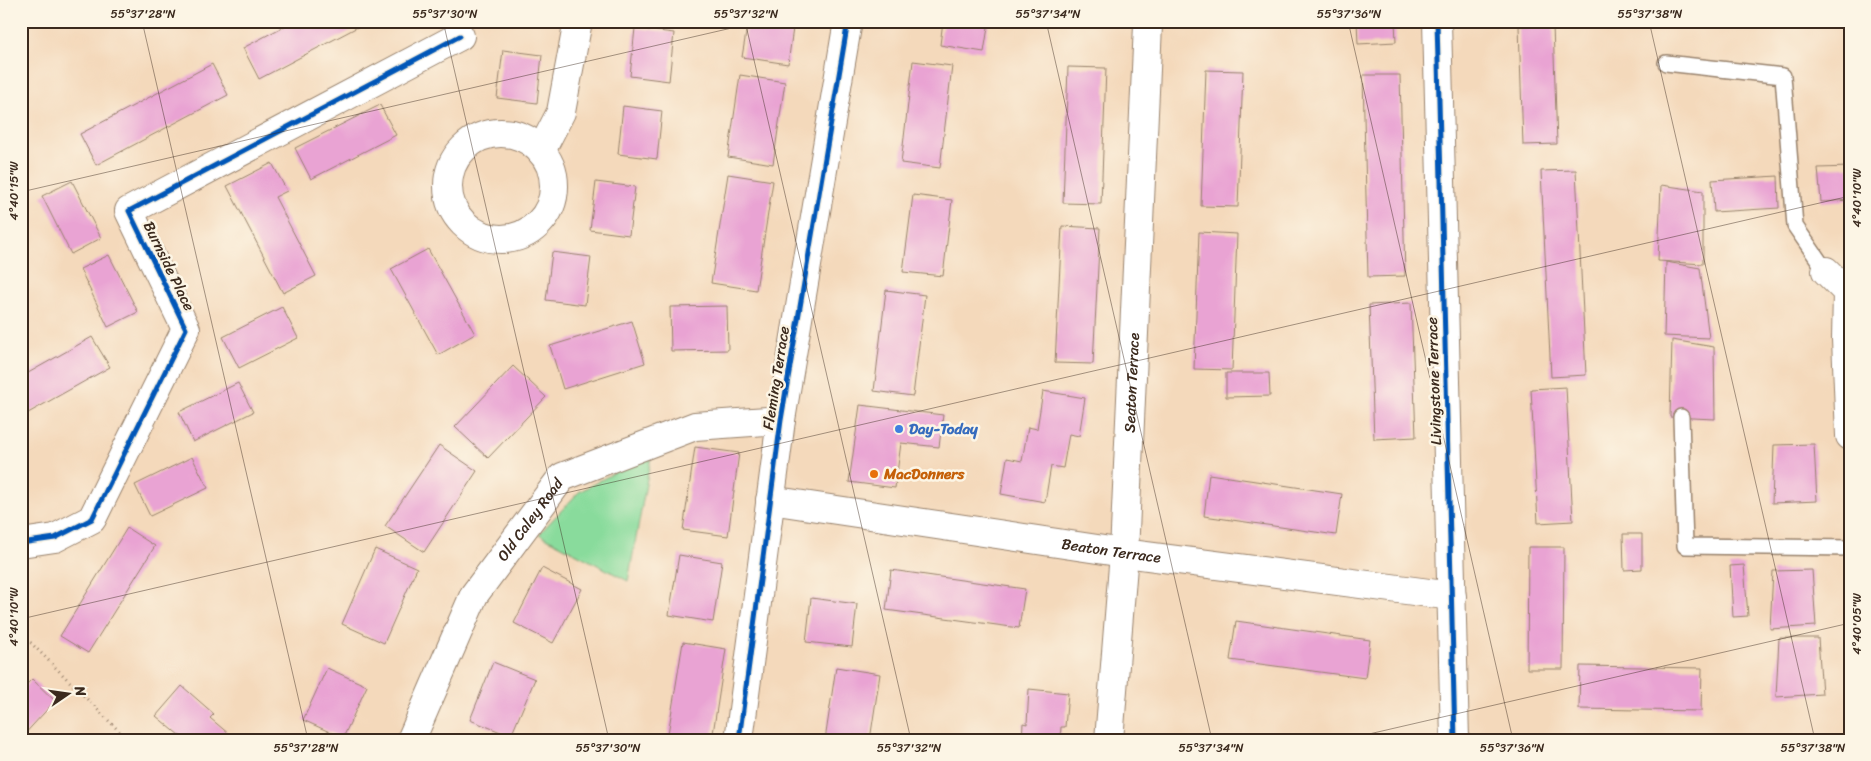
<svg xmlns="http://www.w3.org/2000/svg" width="1871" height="761" font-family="Sriracha,sans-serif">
<rect width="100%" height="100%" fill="#fcf5e5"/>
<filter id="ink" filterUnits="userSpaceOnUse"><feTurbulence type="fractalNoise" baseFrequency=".02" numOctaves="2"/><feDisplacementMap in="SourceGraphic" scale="10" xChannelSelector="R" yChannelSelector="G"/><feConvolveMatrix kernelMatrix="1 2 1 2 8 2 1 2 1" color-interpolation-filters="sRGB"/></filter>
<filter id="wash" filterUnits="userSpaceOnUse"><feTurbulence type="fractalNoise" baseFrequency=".0096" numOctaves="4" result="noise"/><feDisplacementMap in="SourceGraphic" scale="20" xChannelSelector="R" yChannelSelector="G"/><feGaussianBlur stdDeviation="1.12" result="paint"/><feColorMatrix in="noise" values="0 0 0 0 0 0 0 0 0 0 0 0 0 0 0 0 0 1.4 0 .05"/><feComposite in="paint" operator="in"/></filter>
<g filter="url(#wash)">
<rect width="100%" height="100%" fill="#f4d9bb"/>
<polygon fill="#89db9c" stroke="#62825d" points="652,452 628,581 539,534 579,492"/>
<g id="blocks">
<g fill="#e9a3d3">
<polygon points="294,21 369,21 259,79 243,48"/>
<polygon points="748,21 794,21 788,64 742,57"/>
<polygon points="943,21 989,21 984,52 940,45"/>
<polygon points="1357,21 1395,21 1396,42 1358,44"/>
<polygon points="1571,21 1617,21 1617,24 1571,29"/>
<polygon points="1553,25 1557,144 1523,145 1519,26"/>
<polygon points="635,28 674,33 669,81 630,76"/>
<polygon points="503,50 542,55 537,103 497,98"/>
<polygon points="913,61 952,66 940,168 901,163"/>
<polygon points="212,64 228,95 96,165 80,134"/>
<polygon points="1068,67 1106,68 1101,204 1063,203"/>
<polygon points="1206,70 1243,71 1238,207 1201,206"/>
<polygon points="740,75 785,82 773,164 728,157"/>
<polygon points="1363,75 1400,75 1405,276 1368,277"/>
<polygon points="380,105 396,135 311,179 295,148"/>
<polygon points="623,106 662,111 657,159 618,154"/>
<polygon points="272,163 287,191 275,197 316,276 283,293 227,186"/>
<polygon points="1850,167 1850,200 1821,202 1818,168"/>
<polygon points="1576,170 1586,375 1551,377 1541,171"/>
<polygon points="728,174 773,181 756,290 711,283"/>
<polygon points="1778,176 1779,208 1714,212 1712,180"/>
<polygon points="72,181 101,238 71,254 42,196"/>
<polygon points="596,182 635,187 629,235 590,230"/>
<polygon points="1661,185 1703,191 1703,264 1658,261"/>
<polygon points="913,195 952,200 943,276 903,272"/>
<polygon points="1062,226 1100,228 1093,364 1055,363"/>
<polygon points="1199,232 1237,234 1232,370 1194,369"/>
<polygon points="428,249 475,334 438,355 391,269"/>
<polygon points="552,252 591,257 585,305 546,300"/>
<polygon points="109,255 138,312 108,327 80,269"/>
<polygon points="1666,262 1700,268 1709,338 1664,336"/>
<polygon points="886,290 925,295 913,396 874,391"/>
<polygon points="1411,303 1416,437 1374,439 1369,305"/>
<polygon points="727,306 728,350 671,351 670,307"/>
<polygon points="282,307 298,338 239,368 223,337"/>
<polygon points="632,321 645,363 563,389 550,346"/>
<polygon points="92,337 110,367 21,417 21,377"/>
<polygon points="1672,340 1714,347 1715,419 1670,417"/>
<polygon points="513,366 546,397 488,458 455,427"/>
<polygon points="1226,373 1269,373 1270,396 1226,397"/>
<polygon points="238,383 253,412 193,442 179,412"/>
<polygon points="1566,387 1573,521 1538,523 1531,389"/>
<polygon points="1043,391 1085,398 1079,436 1069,434 1063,468 1051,466 1045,502 1001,494 1007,458 1022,461 1028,427 1037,429"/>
<polygon points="860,405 943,415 939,447 901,443 895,488 849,482"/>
<polygon points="1814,444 1817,501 1772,503 1774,445"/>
<polygon points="439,445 477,471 424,552 385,526"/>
<polygon points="695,447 739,453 728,536 683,530"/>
<polygon points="192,457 208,488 150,516 135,485"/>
<polygon points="1209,474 1342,494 1336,535 1204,516"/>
<polygon points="127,528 155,546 88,653 60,636"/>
<polygon points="1623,534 1642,534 1642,569 1624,570"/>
<polygon points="1528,547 1564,547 1563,669 1527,669"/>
<polygon points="375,549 417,568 384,643 342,624"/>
<polygon points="679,555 722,562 713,622 669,615"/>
<polygon points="1744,565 1748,616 1733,617 1730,566"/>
<polygon points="542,568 582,589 553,643 514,623"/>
<polygon points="891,570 1025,589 1019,628 886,610"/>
<polygon points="1812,570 1816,626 1770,629 1773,571"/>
<polygon points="811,598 857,604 852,647 806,642"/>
<polygon points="1236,621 1370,640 1365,678 1230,660"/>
<polygon points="1779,638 1818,638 1822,694 1776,697"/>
<polygon points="683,642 726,649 712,740 667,740"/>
<polygon points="493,662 535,679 511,736 470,720"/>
<polygon points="1580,666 1702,668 1701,711 1579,709"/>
<polygon points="836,667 880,674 870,740 825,740"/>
<polygon points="327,668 367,686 343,738 303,720"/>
<polygon points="32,679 55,701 21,738 21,690"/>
<polygon points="182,686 214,714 210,718 236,740 185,740 156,716"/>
<polygon points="1029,689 1068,693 1065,727 1061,727 1060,740 1022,740 1023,723 1027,724"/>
</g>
</g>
</g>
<g filter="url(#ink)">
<use href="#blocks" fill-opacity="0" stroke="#98826c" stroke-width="1"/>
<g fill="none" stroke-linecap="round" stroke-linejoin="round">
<defs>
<g id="service">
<polyline points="1666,63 1783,76 1795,226 1826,271"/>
<polyline points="1681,417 1685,546 1850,548"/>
</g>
<g id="minor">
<polyline points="1437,21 1455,740"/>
<circle cx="501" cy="186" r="53"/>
<polyline points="541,151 561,112 578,21"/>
<polyline points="1826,271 1847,292 1846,339 1850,436"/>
<path id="s1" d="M770,500L1124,553L1452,596"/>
<polyline points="21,543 55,538 92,519 186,329 129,211 460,36"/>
<path id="s2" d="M411,740L474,595L562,477L695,426L781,420"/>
<polyline points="739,740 781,420 848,21"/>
<path id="s3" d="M1109,740L1124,553L1148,25"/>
</g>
</defs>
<use href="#service" stroke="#98826c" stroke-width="18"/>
<use href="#minor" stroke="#98826c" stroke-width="30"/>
<polyline stroke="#98826c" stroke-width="3" stroke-dasharray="1 4" stroke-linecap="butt" points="21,639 31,643 128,740"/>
<use href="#service" stroke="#fff" stroke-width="15"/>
<use href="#minor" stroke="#fff" stroke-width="28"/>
<defs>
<g id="cycleway">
<polyline points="1437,21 1455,740"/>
<polyline points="21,543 55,538 92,519 186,329 129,211 460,36"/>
<polyline points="739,740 781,420 848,21"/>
</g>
</defs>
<use href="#cycleway" stroke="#fcf5e5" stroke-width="8"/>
<use href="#cycleway" stroke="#0057b8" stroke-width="5"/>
</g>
</g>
<path fill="none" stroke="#3b2a1e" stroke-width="1" stroke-opacity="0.45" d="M142,21L308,740M443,21L609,740M745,21L911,740M1046,21L1212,740M1348,21L1513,740M1649,21L1815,740M21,192L762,21M21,619L1850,196M1343,740L1850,623"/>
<circle fill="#3f7fe0" stroke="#fcf5e5" stroke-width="2" cx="899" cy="429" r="5"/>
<circle fill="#e8710a" stroke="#fcf5e5" stroke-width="2" cx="874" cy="474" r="5"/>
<g text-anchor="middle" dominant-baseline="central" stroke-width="5" stroke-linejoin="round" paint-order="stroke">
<g font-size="15" fill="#3b2a1e" stroke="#fcf5e5">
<text transform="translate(169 266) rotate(64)">Burnside Place</text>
<text transform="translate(776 378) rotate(-81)">Fleming Terrace</text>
<text transform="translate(1434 381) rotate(-92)">Livingstone Terrace</text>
<text stroke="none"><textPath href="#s3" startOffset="358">Seaton Terrace</textPath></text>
<text stroke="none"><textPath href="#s2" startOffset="252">Old Caley Road</textPath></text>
<text stroke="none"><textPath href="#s1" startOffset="345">Beaton Terrace</textPath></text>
</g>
<g font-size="15" font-weight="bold" fill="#366cbe" stroke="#fcf5e5" text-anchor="start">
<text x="909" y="429">Day-Today</text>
</g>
<g font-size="15" font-weight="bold" fill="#c56008" stroke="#fcf5e5" text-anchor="start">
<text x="884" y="474">MacDonners</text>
</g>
</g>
<rect width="1871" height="761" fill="none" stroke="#fcf5e5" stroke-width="55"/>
<g transform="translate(68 694) rotate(77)" stroke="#fcf5e5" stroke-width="4" paint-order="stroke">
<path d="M0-4L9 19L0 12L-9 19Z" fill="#3b2a1e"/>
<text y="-8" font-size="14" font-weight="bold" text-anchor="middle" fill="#3b2a1e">N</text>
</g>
<rect x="28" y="28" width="1816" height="706" fill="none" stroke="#3b2a1e" stroke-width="2"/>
<g font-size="12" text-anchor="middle" fill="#3b2a1e">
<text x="143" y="18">55°37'28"N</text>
<text x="445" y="18">55°37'30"N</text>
<text x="746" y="18">55°37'32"N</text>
<text x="1048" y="18">55°37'34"N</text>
<text x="1349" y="18">55°37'36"N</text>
<text x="1650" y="18">55°37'38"N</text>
<text transform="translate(14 191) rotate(-90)" y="4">4°40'15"W</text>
<text transform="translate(1857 198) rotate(-90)" y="4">4°40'10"W</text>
<text transform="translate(14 617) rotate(-90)" y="4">4°40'10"W</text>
<text transform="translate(1857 624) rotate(-90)" y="4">4°40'05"W</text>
<text x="306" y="752">55°37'28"N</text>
<text x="608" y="752">55°37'30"N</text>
<text x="909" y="752">55°37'32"N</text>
<text x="1211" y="752">55°37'34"N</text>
<text x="1512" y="752">55°37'36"N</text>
<text x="1813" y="752">55°37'38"N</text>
</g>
</svg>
